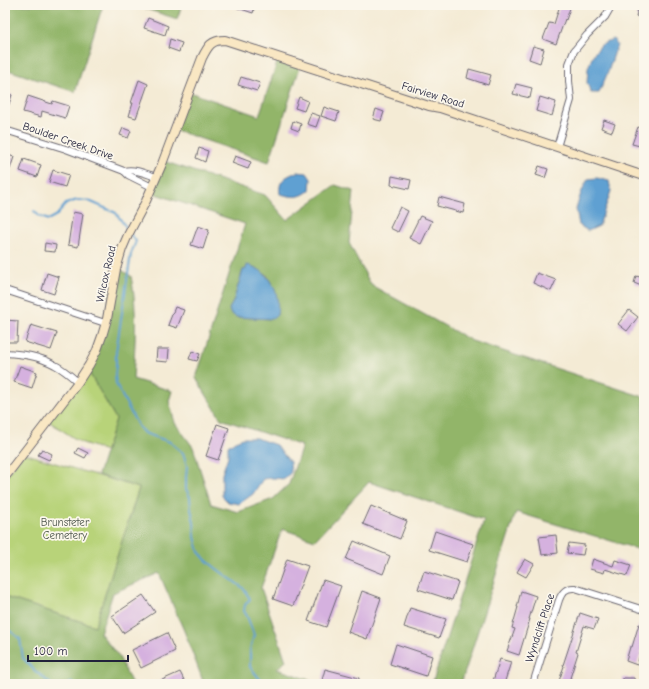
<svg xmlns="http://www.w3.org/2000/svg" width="649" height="689" font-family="'Comic Neue',sans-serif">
<rect width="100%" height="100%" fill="#fbf7ec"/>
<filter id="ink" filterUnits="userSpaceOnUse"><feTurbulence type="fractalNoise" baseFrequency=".025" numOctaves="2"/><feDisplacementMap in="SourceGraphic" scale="8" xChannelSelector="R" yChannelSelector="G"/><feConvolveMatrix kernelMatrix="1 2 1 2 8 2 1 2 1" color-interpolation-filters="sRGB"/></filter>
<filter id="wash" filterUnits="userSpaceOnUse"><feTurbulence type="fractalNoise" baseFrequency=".012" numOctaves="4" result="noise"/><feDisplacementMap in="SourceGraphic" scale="16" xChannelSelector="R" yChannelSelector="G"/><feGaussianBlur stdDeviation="0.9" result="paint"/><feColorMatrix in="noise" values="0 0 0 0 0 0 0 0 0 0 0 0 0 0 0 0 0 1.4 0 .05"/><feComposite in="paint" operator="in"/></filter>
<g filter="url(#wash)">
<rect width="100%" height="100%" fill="#f4ebd5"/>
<g fill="#b8d379" stroke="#6d7a5a">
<polygon points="87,369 116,419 106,451 80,442 48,421"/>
<path d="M24,453C62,466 101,476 139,488L95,626L5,597V477Z"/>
</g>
<g fill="#92b569" stroke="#5a6c52" fill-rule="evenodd">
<polygon points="5,5 103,5 75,92 5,69"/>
<polygon points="134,5 182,5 177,19"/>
<polygon points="279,57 301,64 269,162 175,130 189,92 259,116"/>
<path d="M163,161L265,195L287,220L335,185L354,191L349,243L371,285L472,341L644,397V551L516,512L461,684H432L484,520L369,482L315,540L282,529L261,588L286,661L277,669L313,681L315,684H204L185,633L159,573L113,593L100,633L119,657L132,684H14L7,682L5,683V597L95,626L139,488L98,475L116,419L87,369L97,350L117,267L131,276C138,310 135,345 133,379L172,391L169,401L175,423L193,447L211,504L238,512L273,499L289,484L302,446L221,419L196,378L245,224L150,192ZM246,269L267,275C273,285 278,304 277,315L272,319L236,317L229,309L233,302L243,270Z"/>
</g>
<g fill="#5ea0d2" stroke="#406186">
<polygon points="613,40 615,42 617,45 608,72 599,93 591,93 587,83 588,68 593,55 601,45"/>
<path d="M297,172L307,173L311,179L310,190C299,199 293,197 280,194C278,180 285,177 297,172Z"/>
<polygon points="597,178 609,181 611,191 599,226 588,231 579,225 576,209 581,193 588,179"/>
<path d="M247,265C258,267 265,273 270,281C272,284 274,287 275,290C278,297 278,307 277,315L272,319L236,317L230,313L229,309L233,302L243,270L246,269Z"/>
<polygon points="243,438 256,438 276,445 290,462 291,472 285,479 273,478 263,479 253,494 239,504 228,502 222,496 222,474 228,456 228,446 235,441"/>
</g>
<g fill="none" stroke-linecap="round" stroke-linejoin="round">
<g stroke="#5ea0d2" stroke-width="2">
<polyline points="34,211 39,216 48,220 57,215 66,204 77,200 89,201 116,213 128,230"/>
<polyline points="130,234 136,241 131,254 116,352 116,365 115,375 116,384 138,426 144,433 170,442 183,453 187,466 186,477 186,489 190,497 191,509 194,523 195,537 199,552 206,560 217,569 243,588 250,599 245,605 244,611 247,616 254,635 250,649 250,667 264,684"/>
<polyline points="5,630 12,632 20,639 23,658 34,670 51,684"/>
<polyline points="69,684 71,683 74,684"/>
</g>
</g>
<g id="blocks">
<g fill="#d5b1df">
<polygon points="232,5 255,5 253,13 232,6"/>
<polygon points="560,5 571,5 566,20 565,19 556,44 543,39 549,23 554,24"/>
<polygon points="639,5 644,5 644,19 636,16"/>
<polygon points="148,18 168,26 165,35 144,28"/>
<polygon points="170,39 182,43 179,52 168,48"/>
<polygon points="533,46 544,49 540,63 529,59"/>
<polygon points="469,69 491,75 488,85 467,78"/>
<polygon points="241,77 260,83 257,91 238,85"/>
<polygon points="139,80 148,84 136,118 129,116 133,103 131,103"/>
<polygon points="516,84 532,88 530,98 513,94"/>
<polygon points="5,92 12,95 6,113 5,113"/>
<polygon points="28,96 52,104 53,101 69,106 65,118 42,111 41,117 23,112"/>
<polygon points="299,97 308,101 304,111 295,108"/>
<polygon points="540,97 556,102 552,116 536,111"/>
<polygon points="324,107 339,112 336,121 321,116"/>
<polygon points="376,109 384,112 381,121 373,119"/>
<polygon points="311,113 320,116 316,127 307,124"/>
<polygon points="604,120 615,124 612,132 601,128"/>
<polygon points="293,121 301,124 299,131 291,128"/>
<polygon points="638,127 644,129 644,132 640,146 632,144"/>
<polygon points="123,128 131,131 128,138 120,135"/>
<polygon points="199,148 208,151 205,162 196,158"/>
<polygon points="5,154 14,157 10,169 5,168"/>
<polygon points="235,156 251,162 248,169 232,163"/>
<polygon points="24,159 41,165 37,177 20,171"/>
<polygon points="539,166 548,169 545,178 536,175"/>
<polygon points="53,170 69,175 65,187 49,182"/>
<polygon points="392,176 411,180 409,189 391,185"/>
<polygon points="439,197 465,204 463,213 437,206"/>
<polygon points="400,207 408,211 398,232 390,228"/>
<polygon points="73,212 83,214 78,247 68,245"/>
<polygon points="420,216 432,221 421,244 409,238"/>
<polygon points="198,226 209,230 203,249 191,245"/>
<polygon points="45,243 56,245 55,252 44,251"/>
<polygon points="47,273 59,277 54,294 42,290"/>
<polygon points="537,273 556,280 551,291 533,283"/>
<polygon points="636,276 644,278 644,287 634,283"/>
<polygon points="175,307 184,310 177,328 168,325"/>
<polygon points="629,310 638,317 627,331 618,324"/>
<polygon points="5,320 18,321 17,342 5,342"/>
<polygon points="31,325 57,333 51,350 25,342"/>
<polygon points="157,349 169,349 168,362 156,361"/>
<polygon points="192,351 200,354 197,361 189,359"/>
<polygon points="20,366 37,372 32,388 14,382"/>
<polygon points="217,424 229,428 218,460 206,456"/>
<polygon points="78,448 88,453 85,458 75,453"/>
<polygon points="42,449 52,454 49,460 38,455"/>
<polygon points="371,506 407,521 400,539 363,524"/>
<polygon points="435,531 473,544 467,562 429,550"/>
<polygon points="556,535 558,553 542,555 539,537"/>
<polygon points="354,541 390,556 383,574 346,559"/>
<polygon points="569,543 585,545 583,555 567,553"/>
<polygon points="287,559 308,566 293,606 273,599"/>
<polygon points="525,559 534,564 526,577 517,572"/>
<polygon points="593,559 613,566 615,560 631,565 627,576 605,569 604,573 590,569"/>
<polygon points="424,571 458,582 452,600 418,589"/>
<polygon points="323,580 341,586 326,627 308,621"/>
<polygon points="362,591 381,598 367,639 348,632"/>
<polygon points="521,591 536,596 529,619 530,619 519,655 507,651 515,629 512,628 518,607 517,607"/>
<polygon points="143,595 155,612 123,633 112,616"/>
<polygon points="410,608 446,619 439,638 404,627"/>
<polygon points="580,613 598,619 594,629 584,626 576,652 578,653 570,678 571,678 569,684 558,684 564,666 563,665 568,650"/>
<polygon points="639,624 644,626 644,646 643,645 637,665 626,661 630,647 632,647"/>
<polygon points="167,633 175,651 141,668 132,650"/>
<polygon points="396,644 432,656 426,676 390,664"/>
<polygon points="500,659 511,662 504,684 492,684"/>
<polygon points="325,669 359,678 358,684 321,684"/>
<polygon points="180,672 186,684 153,684"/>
<polygon points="623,678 634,678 635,684 623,684"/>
</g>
</g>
</g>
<g filter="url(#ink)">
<use href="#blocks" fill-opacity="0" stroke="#6c6871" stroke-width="1"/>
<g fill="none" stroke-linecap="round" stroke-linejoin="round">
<defs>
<g id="street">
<polyline points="5,130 66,149 124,171 128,175 152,187"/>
<polyline points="557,147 571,100 569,81 569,64 574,51 587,35 605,17 612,5"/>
<path d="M124,171C134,168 147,174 156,177"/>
<polyline points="5,290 105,323"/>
<path d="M5,353C23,354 39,356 55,365C63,369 71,376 78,382"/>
<path d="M533,684L559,600C562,592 566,587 575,588L644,610"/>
</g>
<path id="secondary" d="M5,477L78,382L89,365L97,350L102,336L107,319L116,269L122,249L128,235L146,201L162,164L202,58C208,46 211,40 225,40L429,106L440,108L644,176"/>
</defs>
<use href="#street" stroke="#6c6871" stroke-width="8"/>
<use href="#secondary" stroke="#6c6871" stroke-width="10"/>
<use href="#street" stroke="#fff" stroke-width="6"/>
<use href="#secondary" stroke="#f9e7c3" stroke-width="8"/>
</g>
</g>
<g text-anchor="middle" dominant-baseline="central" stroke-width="3.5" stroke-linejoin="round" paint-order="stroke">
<g font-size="11" fill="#22223b" stroke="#fbf7ec">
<text transform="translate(433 95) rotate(17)">Fairview Road</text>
<text transform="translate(68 141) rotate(19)">Boulder Creek Drive</text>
<text transform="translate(106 274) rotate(-77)">Wilcox Road</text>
<text transform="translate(540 628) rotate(-72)">Wyndclift Place</text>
</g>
<g font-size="11" fill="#4f574e" stroke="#fbf7ec">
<text x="65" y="522">Brunsteter<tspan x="65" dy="13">Cemetery</tspan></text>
</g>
</g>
<rect width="649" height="689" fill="none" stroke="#fbf7ec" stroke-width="20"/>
<path d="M28 655v6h100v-6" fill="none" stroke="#22223b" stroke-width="2"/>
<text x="34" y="655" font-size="12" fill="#22223b" stroke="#fbf7ec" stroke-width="3" paint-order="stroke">100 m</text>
</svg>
